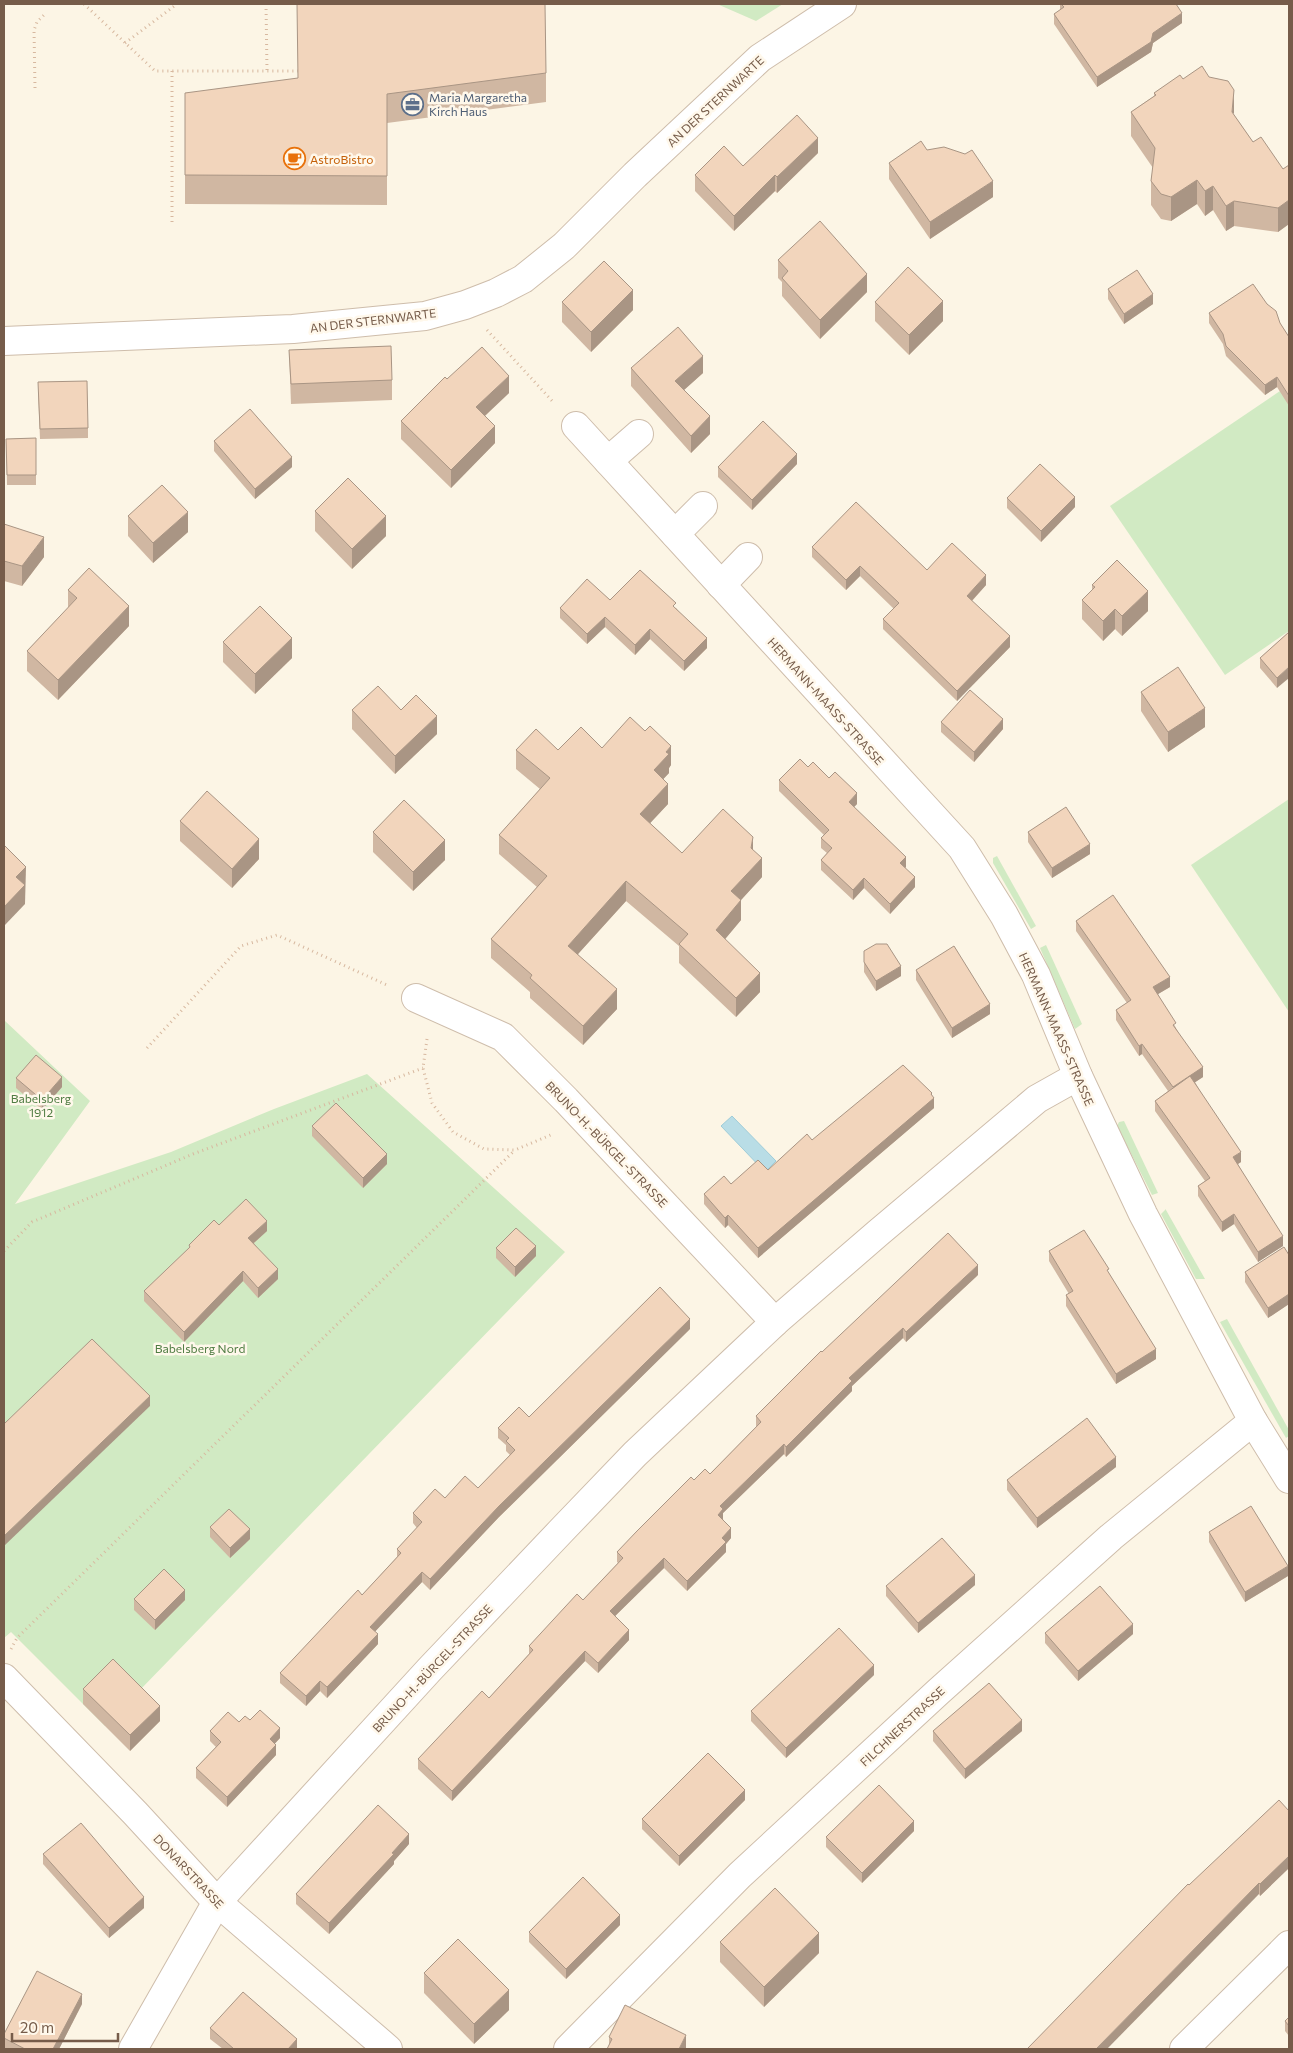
<svg xmlns="http://www.w3.org/2000/svg" width="1293" height="2053" font-family="Commissioner,sans-serif">
<rect width="100%" height="100%" fill="#fcf5e5"/>
<g fill="#d1eac3">
<polygon points="717,4 783,4 756,21"/>
<polygon points="1289,385 1289,631 1225,675 1110,506"/>
<polygon points="1289,799 1289,1012 1191,865"/>
<polygon points="997,856 1036,926 1031,929 993,863 993,858"/>
<polygon points="1046,945 1082,1024 1075,1029 1040,948"/>
<polygon points="4,1020 90,1101 15,1204 171,1152 274,1109 367,1074 565,1252 105,1726 11,1632 4,1638"/>
<polygon points="1124,1121 1158,1193 1152,1195 1117,1126 1119,1122"/>
<polygon points="1166,1209 1166,1210 1205,1279 1196,1279 1161,1214"/>
<polygon points="1227,1319 1289,1430 1289,1436 1286,1438 1220,1322"/>
</g>
<polygon fill="#b9dde6" stroke="#9fccd8" points="732,1116 776,1161 765,1172 721,1126"/>
<g fill="none" stroke-linecap="round" stroke-linejoin="round">
<defs>
<g id="minor">
<polyline points="4,341 293,329 425,316 465,305 496,293 523,279 564,246 635,175 760,58 842,4"/>
<polyline points="576,426 962,848 1004,915 1036,975 1078,1076 1143,1214 1253,1421 1289,1479"/>
<polyline points="608,461 639,434"/>
<polyline points="675,534 703,506"/>
<polyline points="721,585 748,557"/>
<polyline points="416,998 503,1037 566,1100 775,1322"/>
<polyline points="4,1678 135,1813 217,1902 388,2049"/>
<polyline points="133,2049 217,1902 429,1670 561,1531 635,1454 775,1322 878,1233 1037,1099 1078,1076"/>
<polyline points="568,2049 740,1875 938,1692 1111,1537 1253,1421"/>
<polyline points="1184,2049 1289,1945"/>
</g>
</defs>
<use href="#minor" stroke="#cebdab" stroke-width="30"/>
<g stroke="#d7b89f" stroke-width="3" stroke-dasharray="1 4" stroke-linecap="butt">
<polyline points="84,4 155,71 298,71"/>
<polyline points="266,4 267,71"/>
<polyline points="125,43 177,4"/>
<polyline points="172,71 172,224"/>
<polyline points="35,88 34,30 37,22 45,14"/>
<polyline points="487,330 554,403"/>
<polyline points="427,1039 423,1068 432,1103 453,1132 484,1149 515,1150 553,1134"/>
<polyline points="147,1048 241,946 277,935 387,985"/>
<polyline points="4,1251 32,1222 193,1154 423,1068"/>
<polyline points="11,1649 17,1638 515,1150"/>
</g>
<use href="#minor" stroke="#fff" stroke-width="28"/>
</g>
<g fill="#d0b7a2">
<polygon points="1060,4 1176,4 1182,23 1153,43 1151,52 1097,87 1054,24 1054,14 1060,10"/>
<polygon points="546,73 546,102 387,123 387,205 185,204 185,93"/>
<polygon points="1183,79 1234,115 1253,142 1283,169 1289,165 1289,224 1278,232 1234,226 1226,231 1213,210 1205,216 1197,204 1171,221 1161,219 1151,205 1151,181 1153,168 1131,136 1131,112 1154,96 1154,93"/>
<polygon points="927,150 993,197 930,239 889,179 889,163"/>
<polygon points="818,153 777,193 775,191 734,231 695,191 695,175"/>
<polygon points="778,260 867,292 820,339 782,296 782,282 778,278"/>
<polygon points="1108,289 1153,304 1124,324 1108,299"/>
<polygon points="562,302 633,310 591,352 562,322"/>
<polygon points="875,302 943,321 909,355 875,321"/>
<polygon points="1209,313 1280,323 1289,337 1289,406 1277,387 1265,395 1226,356 1223,344 1209,323"/>
<polygon points="289,350 392,380 392,400 291,404"/>
<polygon points="631,368 703,373 684,390 710,434 691,453 631,386"/>
<polygon points="447,379 509,393 485,416 495,443 451,488 401,439 401,421"/>
<polygon points="38,392 88,428 88,438 40,439"/>
<polygon points="36,438 36,485 7,485 6,439"/>
<polygon points="214,441 292,467 255,499 214,451"/>
<polygon points="797,464 752,510 718,477 718,467"/>
<polygon points="1007,498 1075,507 1041,542 1007,508"/>
<polygon points="315,511 386,536 352,569 315,531"/>
<polygon points="128,516 188,532 153,563 128,536"/>
<polygon points="4,524 44,557 22,586 4,581"/>
<polygon points="812,547 927,570 986,585 972,601 1010,647 957,701 883,629 883,619 894,609 860,576 846,590 812,557"/>
<polygon points="1092,585 1148,611 1122,636 1115,629 1103,641 1082,619 1082,600 1092,590"/>
<polygon points="68,590 129,626 58,700 27,671 27,651 68,608"/>
<polygon points="610,600 676,608 707,648 684,671 650,639 635,655 605,627 587,644 560,618 560,608"/>
<polygon points="1289,632 1277,688 1260,668 1260,658"/>
<polygon points="223,642 292,658 255,694 223,662"/>
<polygon points="1141,692 1205,727 1168,752 1141,711"/>
<polygon points="352,710 437,734 395,774 352,729"/>
<polygon points="941,722 1003,729 974,762 941,732"/>
<polygon points="602,748 671,765 669,768 669,773 663,779 668,804 650,823 682,853 753,850 762,877 741,900 741,920 725,939 760,992 736,1017 679,963 679,946 626,901 578,954 617,1009 583,1045 530,998 530,992 491,958 491,939 537,887 499,854 499,835 540,789 516,769 516,750 558,750"/>
<polygon points="808,767 829,778 857,804 854,807 906,867 905,868 915,887 890,914 864,888 853,900 821,870 821,860 827,853 821,848 821,838 824,835 779,791 779,780"/>
<polygon points="180,821 259,859 232,888 180,841"/>
<polygon points="373,832 445,860 413,891 373,852"/>
<polygon points="1028,832 1090,854 1052,878 1028,842"/>
<polygon points="1076,921 1170,987 1158,994 1176,1028 1203,1077 1195,1082 1241,1162 1238,1164 1283,1246 1258,1262 1234,1224 1222,1232 1198,1196 1198,1186 1205,1181 1155,1111 1155,1101 1168,1091 1142,1054 1139,1056 1116,1020 1116,1010 1127,1003 1076,931"/>
<polygon points="864,951 901,976 876,991 864,972"/>
<polygon points="916,970 990,1014 952,1038 916,980"/>
<polygon points="16,1078 62,1087 42,1110 16,1088"/>
<polygon points="932,1096 934,1108 758,1258 728,1225 725,1228 704,1204 704,1194 768,1170 812,1140"/>
<polygon points="312,1126 387,1164 363,1188 312,1136"/>
<polygon points="219,1225 267,1231 254,1243 278,1279 258,1298 243,1281 184,1342 144,1301 144,1291 189,1248 189,1245"/>
<polygon points="496,1248 536,1256 515,1277 496,1258"/>
<polygon points="1049,1251 1109,1273 1156,1359 1116,1384 1066,1306 1066,1295 1069,1294 1049,1261"/>
<polygon points="1289,1255 1289,1304 1268,1318 1245,1282 1245,1272"/>
<polygon points="978,1275 906,1342 903,1338 852,1386 852,1391 786,1457 784,1454 723,1513 723,1519 731,1538 726,1544 726,1552 687,1591 664,1568 615,1616 629,1640 598,1673 585,1661 452,1801 418,1769 418,1759 489,1698 529,1654 529,1646 583,1600 618,1563 617,1562 617,1552 694,1480 710,1474 756,1427 756,1416 822,1352"/>
<polygon points="690,1329 499,1517 430,1590 422,1582 375,1631 378,1644 327,1698 320,1691 306,1706 280,1683 280,1673 362,1595 397,1557 397,1549 417,1528 413,1523 413,1513 445,1498 478,1488 510,1455 506,1451 506,1445 498,1438 498,1428 529,1417"/>
<polygon points="1116,1467 1037,1528 1007,1490 1007,1480"/>
<polygon points="210,1527 250,1539 230,1558 210,1537"/>
<polygon points="1209,1532 1288,1576 1245,1602 1209,1542"/>
<polygon points="975,1585 918,1633 886,1596 886,1586"/>
<polygon points="134,1599 185,1600 155,1630 134,1610"/>
<polygon points="1045,1633 1133,1634 1078,1681 1045,1643"/>
<polygon points="874,1675 786,1758 751,1721 751,1711"/>
<polygon points="83,1689 160,1721 130,1751 83,1704"/>
<polygon points="250,1720 280,1738 275,1743 276,1755 227,1807 196,1778 196,1768 216,1747 210,1741 210,1731 239,1722"/>
<polygon points="933,1731 1022,1731 965,1779 933,1741"/>
<polygon points="745,1800 679,1866 642,1829 642,1819"/>
<polygon points="1289,1811 1289,1868 1260,1896 1259,1894 1189,1885"/>
<polygon points="914,1831 862,1883 826,1847 826,1837"/>
<polygon points="409,1844 394,1861 394,1864 329,1934 296,1904 296,1894"/>
<polygon points="43,1854 144,1908 109,1938 43,1864"/>
<polygon points="620,1925 566,1979 529,1942 529,1932"/>
<polygon points="720,1942 819,1953 764,2007 720,1962"/>
<polygon points="424,1973 509,2010 474,2044 424,1993"/>
<polygon points="82,2004 59,2049 6,2049 4,2048 4,2034"/>
<polygon points="1289,2017 1289,2036 1285,2031 1285,2021"/>
<polygon points="210,2028 297,2039 297,2049 223,2049 210,2039"/>
<polygon points="609,2037 686,2049 609,2045"/>
</g>
<g fill="#a99584">
<polygon points="1182,13 1182,23 1153,43 1151,52 1097,87 1097,77 1153,33"/>
<polygon points="1234,90 1234,114 1232,112"/>
<polygon points="818,138 818,153 777,193 777,177"/>
<polygon points="775,175 775,191 734,231 734,216"/>
<polygon points="1197,180 1197,204 1171,221 1171,197"/>
<polygon points="993,181 993,197 930,239 930,222"/>
<polygon points="1213,186 1213,210 1205,216 1205,191"/>
<polygon points="1289,200 1289,224 1278,232 1278,208"/>
<polygon points="1234,201 1234,226 1226,231 1226,206"/>
<polygon points="867,274 867,292 820,339 820,320"/>
<polygon points="633,290 633,310 591,352 591,332"/>
<polygon points="1153,294 1153,304 1124,324 1124,314"/>
<polygon points="943,301 943,321 909,355 909,335"/>
<polygon points="703,356 703,373 675,398 675,381"/>
<polygon points="509,376 509,393 476,424 476,407"/>
<polygon points="1277,377 1277,387 1265,395 1265,385"/>
<polygon points="710,416 710,434 691,453 691,436"/>
<polygon points="495,426 495,443 451,488 451,470"/>
<polygon points="797,454 797,464 752,510 752,500"/>
<polygon points="292,457 292,467 255,499 255,489"/>
<polygon points="1075,497 1075,507 1041,542 1041,531"/>
<polygon points="188,512 188,532 153,563 153,543"/>
<polygon points="386,516 386,536 352,569 352,549"/>
<polygon points="44,537 44,557 22,586 22,566"/>
<polygon points="860,566 860,576 846,590 846,580"/>
<polygon points="986,575 986,585 967,606 967,596"/>
<polygon points="1148,591 1148,611 1122,636 1122,616"/>
<polygon points="129,606 129,626 58,700 58,680"/>
<polygon points="1115,609 1115,629 1103,641 1103,621"/>
<polygon points="605,617 605,627 587,644 587,634"/>
<polygon points="650,629 650,639 635,655 635,645"/>
<polygon points="1010,636 1010,647 957,701 957,691"/>
<polygon points="292,638 292,658 255,694 255,674"/>
<polygon points="707,638 707,648 684,671 684,661"/>
<polygon points="1289,667 1289,678 1277,688 1277,678"/>
<polygon points="1205,708 1205,727 1168,752 1168,732"/>
<polygon points="437,716 437,734 395,774 395,756"/>
<polygon points="1003,719 1003,729 974,762 974,752"/>
<polygon points="671,746 671,765 669,768 669,773 654,789 654,770 666,752"/>
<polygon points="668,784 668,804 640,834 640,814"/>
<polygon points="857,793 857,804 849,812 849,802"/>
<polygon points="753,837 753,857 751,848"/>
<polygon points="259,839 259,859 232,888 232,869"/>
<polygon points="445,840 445,860 413,891 413,872"/>
<polygon points="1090,844 1090,854 1052,878 1052,868"/>
<polygon points="906,857 906,867 900,873 900,863"/>
<polygon points="762,858 762,877 731,911 731,891"/>
<polygon points="26,867 25,904 4,926 4,907 16,877"/>
<polygon points="915,877 915,887 890,914 890,904"/>
<polygon points="864,878 864,888 853,900 853,890"/>
<polygon points="626,881 626,901 568,965 568,946"/>
<polygon points="741,900 741,920 716,950 716,930"/>
<polygon points="901,966 901,976 876,991 876,981"/>
<polygon points="760,973 760,992 736,1017 736,998"/>
<polygon points="1170,977 1170,987 1153,997 1153,987"/>
<polygon points="617,989 617,1009 583,1045 583,1026"/>
<polygon points="990,1004 990,1014 952,1038 952,1028"/>
<polygon points="1142,1044 1142,1054 1139,1056 1139,1046"/>
<polygon points="1203,1067 1203,1077 1173,1097 1173,1087"/>
<polygon points="62,1077 62,1087 42,1110 42,1100"/>
<polygon points="932,1093 932,1099 934,1098 934,1108 758,1258 758,1248"/>
<polygon points="1241,1152 1241,1162 1233,1167 1233,1157"/>
<polygon points="387,1154 387,1164 363,1188 363,1178"/>
<polygon points="1234,1214 1234,1224 1222,1232 1222,1222"/>
<polygon points="728,1215 728,1225 725,1228 725,1218"/>
<polygon points="267,1221 267,1231 248,1248 248,1238"/>
<polygon points="1283,1236 1283,1246 1258,1262 1258,1252"/>
<polygon points="536,1246 536,1256 515,1277 515,1267"/>
<polygon points="978,1265 978,1275 906,1342 906,1332"/>
<polygon points="278,1269 278,1279 258,1298 258,1288"/>
<polygon points="243,1271 243,1281 184,1342 184,1332"/>
<polygon points="1289,1294 1289,1304 1268,1318 1268,1308"/>
<polygon points="690,1319 690,1329 499,1517 430,1590 430,1579 499,1506"/>
<polygon points="903,1328 903,1338 852,1386 852,1391 786,1457 786,1447 849,1378"/>
<polygon points="1156,1349 1156,1359 1116,1384 1116,1374"/>
<polygon points="150,1396 150,1406 4,1546 4,1536"/>
<polygon points="784,1444 784,1454 723,1513 723,1519 718,1525 718,1515 720,1506"/>
<polygon points="1116,1457 1116,1467 1037,1528 1037,1518"/>
<polygon points="731,1528 731,1538 726,1544 726,1552 687,1591 687,1581 722,1538"/>
<polygon points="250,1529 250,1539 230,1558 230,1548"/>
<polygon points="664,1558 664,1568 610,1621 610,1611"/>
<polygon points="1288,1566 1288,1576 1245,1602 1245,1592"/>
<polygon points="422,1572 422,1582 370,1637 370,1627"/>
<polygon points="975,1575 975,1585 918,1633 918,1623"/>
<polygon points="185,1590 185,1600 155,1630 155,1620"/>
<polygon points="1133,1624 1133,1634 1078,1681 1078,1671"/>
<polygon points="629,1630 629,1640 598,1673 598,1663"/>
<polygon points="378,1634 378,1644 327,1698 327,1687"/>
<polygon points="585,1651 585,1661 452,1801 452,1791"/>
<polygon points="874,1665 874,1675 786,1758 786,1748"/>
<polygon points="320,1681 320,1691 306,1706 306,1696"/>
<polygon points="160,1706 160,1721 130,1751 130,1735"/>
<polygon points="1022,1720 1022,1731 965,1779 965,1769"/>
<polygon points="280,1728 280,1738 270,1749 270,1739"/>
<polygon points="276,1745 276,1755 227,1807 227,1797"/>
<polygon points="745,1790 745,1800 679,1866 679,1856"/>
<polygon points="914,1821 914,1831 862,1883 862,1873"/>
<polygon points="409,1834 409,1844 394,1861 394,1864 329,1934 329,1923"/>
<polygon points="1289,1856 1289,1868 1260,1896 1260,1884"/>
<polygon points="1259,1883 1259,1894 1107,2049 1096,2049"/>
<polygon points="144,1897 144,1908 109,1938 109,1928"/>
<polygon points="620,1915 620,1925 566,1979 566,1969"/>
<polygon points="819,1933 819,1953 764,2007 764,1987"/>
<polygon points="509,1990 509,2010 474,2044 474,2024"/>
<polygon points="82,1994 82,2004 59,2049 53,2049"/>
<polygon points="686,2035 686,2049 679,2049"/>
<polygon points="297,2039 297,2049 288,2049"/>
</g>
<g fill="#f2d5bc" stroke="#a99584">
<polygon points="297,4 545,4 546,73 387,94 387,176 185,175 185,93 298,78"/>
<polygon points="1061,4 1176,4 1182,13 1153,33 1151,42 1097,77 1054,14 1064,7"/>
<polygon points="1202,66 1209,77 1228,81 1234,90 1232,112 1253,142 1261,137 1283,169 1289,165 1289,200 1278,208 1234,201 1226,206 1213,186 1205,191 1197,180 1171,197 1161,194 1151,181 1155,148 1131,112 1156,95 1154,93 1180,75 1183,79"/>
<polygon points="797,115 818,138 777,177 775,175 734,216 695,175 724,146 743,166"/>
<polygon points="921,141 927,150 944,147 965,154 972,150 993,181 930,222 889,163"/>
<polygon points="820,221 867,274 820,320 782,278 788,271 778,260"/>
<polygon points="604,261 633,290 591,332 562,302"/>
<polygon points="908,267 943,301 909,335 875,302"/>
<polygon points="1137,270 1153,294 1124,314 1108,289"/>
<polygon points="1253,284 1267,304 1276,311 1280,323 1289,337 1289,396 1277,377 1265,385 1226,346 1223,334 1209,313"/>
<polygon points="678,327 703,356 675,381 710,416 691,436 631,368"/>
<polygon points="391,346 392,380 291,384 289,350"/>
<polygon points="482,347 509,376 476,407 495,426 451,470 401,421 445,377 447,379"/>
<polygon points="87,381 88,428 40,429 38,382"/>
<polygon points="250,409 292,457 255,489 214,441"/>
<polygon points="763,421 797,454 752,500 718,467"/>
<polygon points="36,438 36,475 7,475 6,439"/>
<polygon points="1040,464 1075,497 1041,531 1007,498"/>
<polygon points="348,478 386,516 352,549 315,511"/>
<polygon points="162,485 188,512 153,543 128,516"/>
<polygon points="856,502 927,570 952,543 986,575 967,596 1010,636 957,691 883,619 899,603 860,566 846,580 812,547"/>
<polygon points="4,524 44,537 22,566 4,561"/>
<polygon points="1117,560 1148,591 1122,616 1115,609 1103,621 1082,600 1095,587 1092,585"/>
<polygon points="89,568 129,606 58,680 27,651 77,598 68,590"/>
<polygon points="640,570 676,603 673,606 707,638 684,661 650,629 635,645 605,617 587,634 560,608 587,579 610,600"/>
<polygon points="260,606 292,638 255,674 223,642"/>
<polygon points="1289,632 1289,667 1277,678 1260,658"/>
<polygon points="1178,667 1205,708 1168,732 1141,692"/>
<polygon points="378,686 401,710 416,695 437,716 395,756 352,710"/>
<polygon points="970,690 1003,719 974,752 941,722"/>
<polygon points="630,717 645,731 650,726 671,746 666,752 669,754 654,770 668,784 640,814 682,853 723,809 753,837 751,848 762,858 731,891 741,900 716,930 760,973 736,998 679,944 688,934 626,881 568,946 617,989 583,1026 530,978 532,975 491,939 547,876 499,835 550,778 516,750 536,729 558,750 581,727 602,748"/>
<polygon points="800,759 808,767 813,762 829,778 835,772 857,793 849,802 906,857 900,863 915,877 890,904 864,878 853,890 821,860 832,848 821,838 829,830 779,780"/>
<polygon points="207,791 259,839 232,869 180,821"/>
<polygon points="404,800 445,840 413,872 373,832"/>
<polygon points="1066,807 1090,844 1052,868 1028,832"/>
<polygon points="4,845 26,867 16,877 25,885 4,907"/>
<polygon points="1113,895 1170,977 1153,987 1176,1023 1173,1025 1203,1067 1173,1087 1142,1044 1139,1046 1116,1010 1131,1000 1076,921"/>
<polygon points="876,944 887,944 901,966 876,981 864,962 864,951"/>
<polygon points="954,946 990,1004 952,1028 916,970"/>
<polygon points="36,1055 62,1077 42,1100 16,1078"/>
<polygon points="903,1065 932,1093 931,1094 934,1098 758,1248 728,1215 725,1218 704,1194 724,1176 731,1184 758,1160 768,1170 807,1134 812,1140"/>
<polygon points="1190,1076 1241,1152 1233,1157 1283,1236 1258,1252 1234,1214 1222,1222 1198,1186 1210,1178 1155,1101"/>
<polygon points="336,1103 387,1154 363,1178 312,1126"/>
<polygon points="246,1199 267,1221 248,1238 278,1269 258,1288 243,1271 184,1332 144,1291 190,1247 189,1245 214,1220 219,1225"/>
<polygon points="516,1228 536,1246 515,1267 496,1248"/>
<polygon points="1084,1230 1109,1269 1107,1270 1156,1349 1116,1374 1066,1295 1073,1291 1049,1251"/>
<polygon points="948,1233 978,1265 906,1332 903,1328 849,1378 852,1381 786,1447 784,1444 720,1506 723,1509 718,1515 731,1528 722,1538 726,1542 687,1581 664,1558 610,1611 629,1630 598,1663 585,1651 452,1791 418,1759 482,1691 489,1698 533,1650 529,1646 577,1594 583,1600 623,1558 617,1552 637,1531 691,1477 694,1480 705,1469 710,1474 761,1422 756,1416 821,1351 822,1352"/>
<polygon points="1284,1247 1289,1255 1289,1294 1268,1308 1245,1272"/>
<polygon points="660,1287 690,1319 499,1506 430,1579 422,1572 370,1627 378,1634 327,1687 320,1681 306,1696 280,1673 358,1590 362,1595 401,1553 397,1549 422,1522 413,1513 435,1489 445,1498 465,1476 478,1488 515,1450 506,1441 509,1438 498,1428 519,1407 529,1417"/>
<polygon points="92,1339 150,1396 4,1536 4,1424"/>
<polygon points="1087,1418 1116,1457 1037,1518 1007,1480"/>
<polygon points="1251,1506 1288,1566 1245,1592 1209,1532"/>
<polygon points="229,1509 250,1529 230,1548 210,1527"/>
<polygon points="942,1538 975,1575 918,1623 886,1586"/>
<polygon points="164,1569 185,1590 155,1620 134,1599"/>
<polygon points="1100,1586 1133,1624 1078,1671 1045,1633"/>
<polygon points="839,1628 874,1665 786,1748 751,1711"/>
<polygon points="113,1659 160,1706 130,1735 83,1689"/>
<polygon points="989,1683 1022,1720 965,1769 933,1731"/>
<polygon points="260,1710 280,1728 270,1739 276,1745 227,1797 196,1768 221,1742 210,1731 228,1712 239,1722 245,1716 250,1720"/>
<polygon points="708,1753 745,1790 679,1856 642,1819"/>
<polygon points="879,1785 914,1821 862,1873 826,1837"/>
<polygon points="1279,1800 1289,1811 1289,1856 1260,1884 1259,1883 1096,2049 1027,2049 1188,1884 1189,1885"/>
<polygon points="378,1805 409,1834 392,1853 394,1854 329,1923 296,1894"/>
<polygon points="81,1823 144,1897 109,1928 43,1854"/>
<polygon points="583,1877 620,1915 566,1969 529,1932"/>
<polygon points="775,1888 819,1933 764,1987 720,1942"/>
<polygon points="458,1939 509,1990 474,2024 424,1973"/>
<polygon points="37,1971 82,1994 53,2049 25,2049 4,2038 4,2034"/>
<polygon points="243,1992 297,2039 288,2049 234,2049 210,2028"/>
<polygon points="625,2005 686,2035 679,2049 607,2049 612,2039 609,2037"/>
<polygon points="1289,2017 1289,2026 1285,2021"/>
</g>
<defs>
<symbol id="office-ring" viewBox="-11 -11 22 22"><circle r="9.5" fill="#fff8eb" stroke="#5c6f8a" stroke-width="1.5"/><path d="M-6-3h4V-5.5h4V-3h4V5H-6ZM-1-4.5V-3h2v-1.5ZM-6 0V1H6V0Z" fill="#5c6f8a"/></symbol>
<symbol id="cafe-ring" viewBox="-11 -11 22 22"><circle r="9.5" fill="#fff8eb" stroke="#e8710a" stroke-width="1.5"/><path d="M-5.5-4.5H6V0H3Q3 3.5 0 3.5H-2.5Q-5.5 3.5-5.5 0ZM3-3.2v2h1.7v-2ZM-6 4.5H4V6H-6Z" fill="#e8710a"/></symbol>
</defs>
<g fill-rule="evenodd">
<use href="#office-ring" x="400" y="92" width="25" height="25"/>
<use href="#cafe-ring" x="282" y="146" width="25" height="25"/>
</g>
<g text-anchor="middle" dominant-baseline="central" stroke-width="5" stroke-linejoin="round" paint-order="stroke">
<g font-size="12" fill="#4e5e75" stroke="#fff8eb" text-anchor="start">
<text x="429" y="97">Maria Margaretha<tspan x="429" dy="14">Kirch Haus</tspan></text>
</g>
<g font-size="12" fill="#765c4a" stroke="#fff8eb">
<text transform="translate(715 101) rotate(-43)">AN DER STERNWARTE</text>
<text transform="translate(373 320) rotate(-7)">AN DER STERNWARTE</text>
<text transform="translate(826 701) rotate(48)">HERMANN-MAASS-STRASSE</text>
<text transform="translate(1057 1029) rotate(66)">HERMANN-MAASS-STRASSE</text>
<text transform="translate(607 1144) rotate(46)">BRUNO-H.-BÜRGEL-STRASSE</text>
<text transform="translate(432 1668) rotate(-47)">BRUNO-H.-BÜRGEL-STRASSE</text>
<text transform="translate(902 1726) rotate(-43)">FILCHNERSTRASSE</text>
<text transform="translate(189 1871) rotate(47)">DONARSTRASSE</text>
</g>
<g font-size="12" fill="#c56008" stroke="#fff8eb" text-anchor="start">
<text x="310" y="159">AstroBistro</text>
</g>
<g font-size="12" fill="#4f7c42" stroke="#fff8eb">
<text x="41" y="1098">Babelsberg<tspan x="41" dy="14">1912</tspan></text>
<text x="200" y="1348">Babelsberg Nord</text>
</g>
</g>
<rect width="1293" height="2053" fill="none" stroke="#765c4a" stroke-width="10"/>
<path d="M12 2033v8h106v-8" fill="none" stroke="#765c4a" stroke-width="2.5"/>
<text x="20" y="2033" font-size="15" fill="#765c4a" stroke="#fff8eb" stroke-width="4" paint-order="stroke">20 m</text>
</svg>
